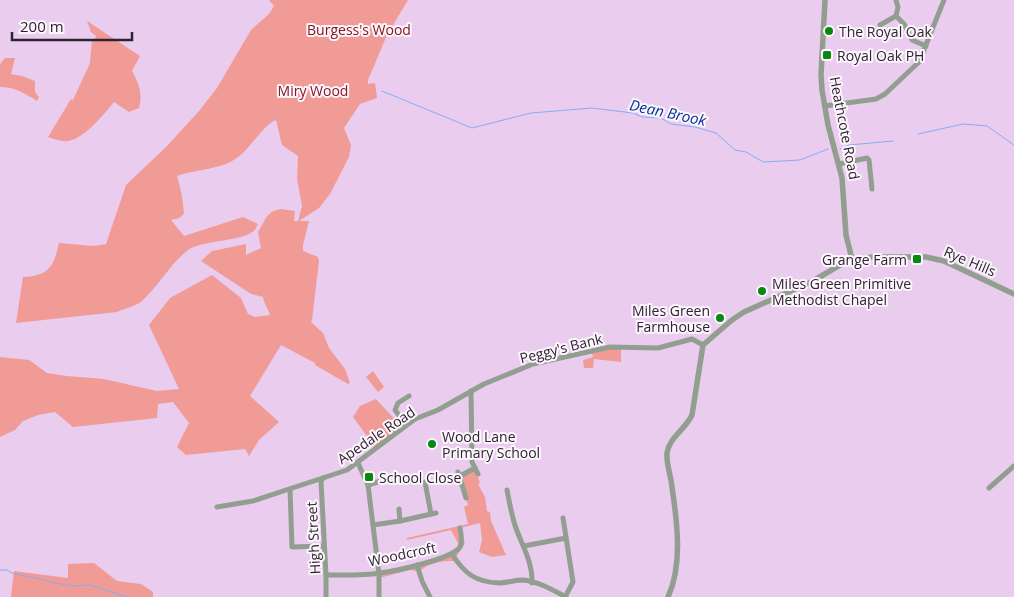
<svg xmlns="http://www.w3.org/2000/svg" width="1014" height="597" font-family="'Open Sans',sans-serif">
<rect width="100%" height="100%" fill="#eaccee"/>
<g fill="#f19b97">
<path d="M269,0H408L387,35L368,80V84L375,83L377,98L360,104L344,128L351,145L349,157L330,194L319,208L299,221H309L303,245V251L318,257L319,261L312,320L311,322L323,333L329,348L345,369L350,383L348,384L315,365V363L281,345L250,396L279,422L259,440L249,456L245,449L186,455L177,447L189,423L173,402L158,404L157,418L73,427L55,412L38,415L23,421L15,430L0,437V357L29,360L47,373L67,376L104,379L157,391L179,389L149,325L170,298L212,275L241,298L248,314L255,317L270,315C268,308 264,304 263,297L251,294L201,261L212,251L246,244V255L261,248L258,232L267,216L273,211L281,209L295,211L294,221H298L302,206L297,179L298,156L282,145L276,120C263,125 250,149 237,158C220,170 196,169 177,176C181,188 183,201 184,214L179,218L171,220L184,236L243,217L258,224C258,224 255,230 255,230C243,242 205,239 188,250C171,263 160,284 144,299C138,306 125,308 117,312L16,323L23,277C49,276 54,266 59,243L94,246L106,244L126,185L167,146L199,111L217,88L251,30L269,14L274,6Z"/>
<path d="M87,21L140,56L132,71C139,83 143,94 139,108L129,112L114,102C104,114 84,139 68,141C62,142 54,139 48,137L71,99L73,100L90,63L92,39L95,40L96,36L91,32Z"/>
<path d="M5,58H15L11,74L22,76L35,81V92L39,97L37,101C24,93 15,87 0,87V64Z"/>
<polygon points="609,349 621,349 621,362 594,359 593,368 584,368 583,360 593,357 592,353"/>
<polygon points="373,371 384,387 378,392 366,377"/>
<polygon points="376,399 400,425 399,429 375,447 353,417 360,406"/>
<path d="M475,468L480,483L478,484L485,497L487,511L490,512L491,521L506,555L492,557L479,552L482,540L480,523L460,528L462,541H465L464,545L455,559L456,561C442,561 429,562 419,572L410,570L379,578V574L452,554L460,547L451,530L407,540V538L468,524L464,507L468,505L460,476Z"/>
<polygon points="94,563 117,581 141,584 153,592 153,597 11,597 14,571 68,578 68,564"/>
</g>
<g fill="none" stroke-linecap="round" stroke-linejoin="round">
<g stroke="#85acf7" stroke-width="1">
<polyline points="382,91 472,128 531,113 592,108 633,113 642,117 661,118 671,124 695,127 716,133 735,150 746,152 763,162 800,160 828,149"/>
<polyline points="918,134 963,124 987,126 1014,145"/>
<polyline points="840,149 849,145 893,141"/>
<polyline points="0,570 7,570 12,573 70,586 90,585 127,597"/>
</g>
<g stroke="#919e90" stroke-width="5">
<polyline points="896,16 898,7 896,0"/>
<polyline points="880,25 896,16 904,24 912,40 926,46"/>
<polyline points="825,106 876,99 885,94 919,62 944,0"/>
<polyline points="839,164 867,158 869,160 872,189"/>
<polyline points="471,391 472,462 478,474"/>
<polyline points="406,425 395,410 398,403 409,396"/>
<polyline points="358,463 368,485 379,574 379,597"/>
<polyline points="458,472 466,498"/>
<polyline points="460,476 475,468"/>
<polyline points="323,478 321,481 326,575 326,597"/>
<polyline points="425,482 431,514"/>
<polyline points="368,485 387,479"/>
<polyline points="989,488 1014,466"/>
<polyline points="290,489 292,547 324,546"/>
<path d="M507,490C509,501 511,511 514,522C520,543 533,560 532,583"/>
<polyline points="217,507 253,501 347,470 415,419 438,410 484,384 533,364 610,347 658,348 692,339 703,345"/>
<polyline points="399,509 400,521"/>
<polyline points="563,518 573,582 565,597"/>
<polyline points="373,525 400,521 436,513"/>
<polyline points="524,546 566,538"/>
<path d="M452,554C464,573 475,582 499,583C507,583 515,580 522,580C537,581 553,590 566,597"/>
<polyline points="417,565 422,581 430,597"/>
<path d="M326,575C344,575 363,576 380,573C396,571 452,559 460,547C463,541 461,534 460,528"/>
</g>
<g stroke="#919e90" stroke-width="5.5">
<polyline points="825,0 821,75 822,90 828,125 842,178 846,235 852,259"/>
<path d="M668,597C683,565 677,521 672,487C671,476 666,464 667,453C670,436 685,430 692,415L703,345L732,320L744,312L811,282L847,261L872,257H926L944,261L1014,294"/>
</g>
</g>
<g fill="#07880e" stroke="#fdf6fd" stroke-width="2">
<circle cx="829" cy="31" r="5"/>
<rect x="822" y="50" width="10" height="10" rx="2.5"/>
<rect x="912" y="254" width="10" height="10" rx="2.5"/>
<circle cx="762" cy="291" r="5"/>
<circle cx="720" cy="318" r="5"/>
<circle cx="432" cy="444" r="5"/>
<rect x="364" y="472" width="10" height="10" rx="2.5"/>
</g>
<g text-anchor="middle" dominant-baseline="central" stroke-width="4" stroke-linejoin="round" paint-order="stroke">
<g font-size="14" fill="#841820" stroke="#fdf6fd">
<text x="359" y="29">Burgess's Wood</text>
<text x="313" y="90">Miry Wood</text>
</g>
<g font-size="14" fill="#2e2330" stroke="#fdf6fd" text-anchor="start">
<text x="839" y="31">The Royal Oak</text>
<text x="837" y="55">Royal Oak PH</text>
<text x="907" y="259" text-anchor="end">Grange Farm</text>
<text x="772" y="283">Miles Green Primitive<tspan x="772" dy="16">Methodist Chapel</tspan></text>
<text x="710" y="310" text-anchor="end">Miles Green<tspan x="710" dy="16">Farmhouse</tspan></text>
<text x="442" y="436">Wood Lane<tspan x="442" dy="16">Primary School</tspan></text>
<text x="379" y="477">School Close</text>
</g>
<g font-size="14" fill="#2e2330" stroke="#fdf6fd">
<text transform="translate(845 128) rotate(79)">Heathcote Road</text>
<text transform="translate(970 261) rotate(23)">Rye Hills</text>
<text transform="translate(561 348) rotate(-14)">Peggy's Bank</text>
<text transform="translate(376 435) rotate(-34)">Apedale Road</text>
<text transform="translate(313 538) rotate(-93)">High Street</text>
<text transform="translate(402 554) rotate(-12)">Woodcroft</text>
</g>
<g font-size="15" font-style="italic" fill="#04339d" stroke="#fdf6fd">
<text transform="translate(668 112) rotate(12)">Dean Brook</text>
</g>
</g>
<path d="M12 32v8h120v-8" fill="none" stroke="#2e2330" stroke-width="2.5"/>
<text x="20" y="32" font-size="15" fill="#2e2330" stroke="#fdf6fd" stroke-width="4" paint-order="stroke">200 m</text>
</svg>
